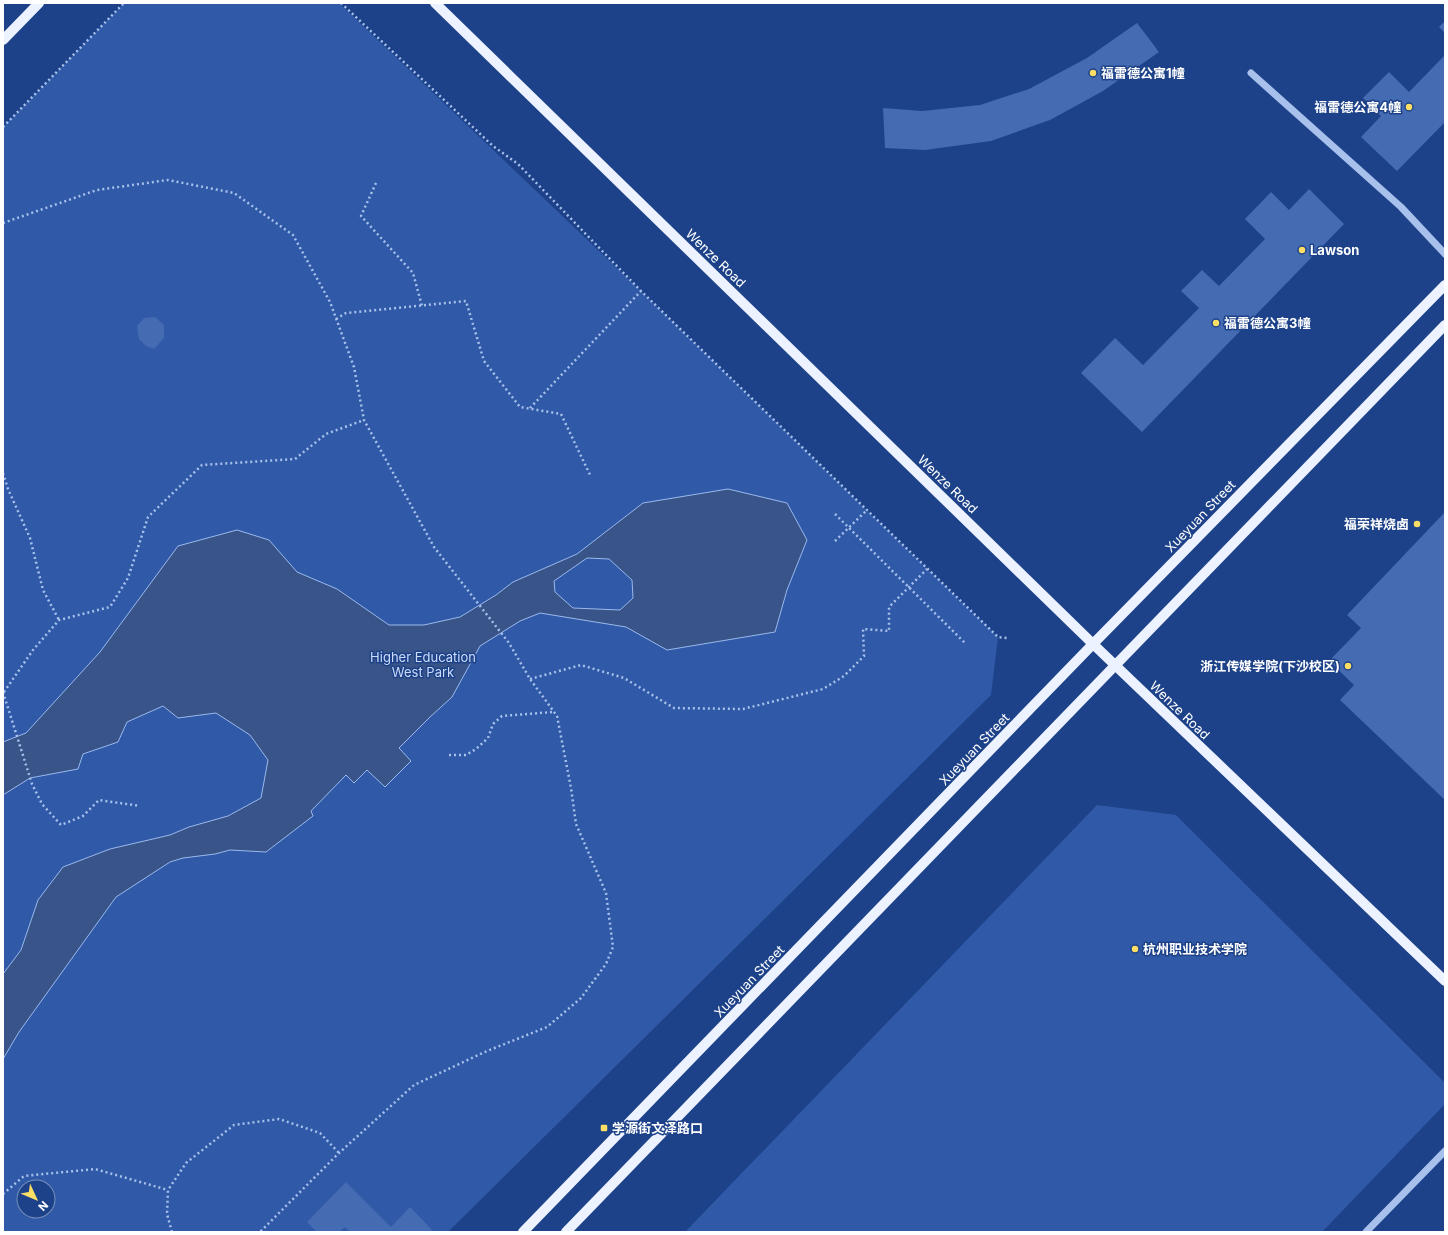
<svg xmlns="http://www.w3.org/2000/svg" width="1448" height="1235" font-family="Inter,'Noto Sans SC',sans-serif">
<rect width="100%" height="100%" fill="#1d4289"/>
<g fill="#305aa7" fill-rule="evenodd">
<path d="M124,3H339L641,291L998,637L991,695L448,1232H3V127ZM24,1187H48V1211H24Z"/>
<polygon points="1097,805 1176,815 1445,1083 1445,1104 1322,1232 685,1232"/>
</g>
<path fill="#395489" stroke="#9ab9ee" fill-rule="evenodd" d="M728,489L787,503L807,540L787,590L775,632L667,650L626,627L540,613L520,621L480,646L452,697L430,717L399,748L411,761L385,787L367,770L354,783L346,775L311,811L313,816L266,852L230,850L215,854L183,858L170,862L116,897L19,1032L3,1059V974L21,950L38,900L63,867L110,849L170,835L189,827L228,816L261,798L268,760L250,735L216,713L178,718L163,706L127,722L118,742L83,754L78,769L30,778L3,795V742L26,733L100,652L178,546L237,530L269,540L297,572L337,589L389,625H424L460,617L496,595L513,582L577,554L643,503ZM587,558L609,559L632,580L633,598L620,610L573,608L555,592L554,581Z"/>
<g fill="#456bb2">
<polygon points="1445,21 1445,33 1439,27"/>
<polygon points="1137,23 1159,52 1103,91 1050,120 991,141 925,150 885,148 883,108 922,111 980,105 1029,89 1087,58"/>
<polygon points="1445,55 1445,122 1397,171 1361,137 1381,116 1363,98 1389,72 1409,92"/>
<polygon points="1309,189 1344,224 1142,432 1081,373 1115,338 1143,365 1199,308 1181,291 1202,270 1219,286 1265,239 1245,219 1271,192 1289,210"/>
<polygon points="155,317 164,325 164,338 154,349 146,346 139,339 137,326 144,318"/>
<polygon points="1445,512 1445,800 1340,700 1354,685 1329,661 1361,628 1347,615"/>
<polygon points="346,1182 391,1227 410,1207 434,1232 350,1232 345,1227 339,1232 317,1232 307,1222"/>
</g>
<g fill="none" stroke-linecap="round" stroke-linejoin="round">
<g stroke="#a7c0ec" stroke-width="2.5" stroke-dasharray="2 3" stroke-linecap="butt">
<polyline points="341,3 493,146 518,164 641,291 998,637 1007,638"/>
<polyline points="3,127 124,3"/>
<polyline points="376,183 361,216 413,273 422,306"/>
<polyline points="3,223 97,190 168,180 234,193 293,235 330,302 354,367 364,420 434,547 509,643 530,679 557,716 571,788 576,824 606,893 613,947 606,964 581,998 547,1027 487,1051 414,1085 339,1153 260,1232"/>
<polyline points="336,319 346,313 466,301 484,361 520,407 561,414 591,477"/>
<polyline points="530,408 641,291"/>
<polyline points="3,473 8,489 30,538 43,590 59,620"/>
<polyline points="835,514 966,644"/>
<polyline points="835,541 867,510"/>
<polyline points="530,679 581,665 624,678 674,708 743,709 823,689 844,676 864,656 863,629 889,631 889,607 927,569"/>
<polyline points="3,692 32,784 42,804 61,825 83,816 99,800 140,806"/>
<polyline points="4,692 33,650 59,620 110,607 128,578 148,517 202,465 295,459 326,434 364,420"/>
<polyline points="449,755 466,755 476,749 488,738 493,724 502,716 553,712"/>
<polyline points="3,1194 24,1176 95,1169 168,1190"/>
<polyline points="172,1232 167,1214 168,1190 186,1163 234,1125 279,1119 320,1133 339,1153"/>
</g>
<g stroke="#a7c0ec" stroke-width="7">
<polyline points="1251,73 1401,207 1445,254"/>
<polyline points="1366,1232 1445,1151"/>
</g>
<g stroke="#ecf2ff" stroke-width="10">
<polyline points="435,3 1093,644 1445,981"/>
<polyline points="3,40 39,3"/>
<polyline points="523,1232 1093,644 1445,285"/>
<polyline points="566,1232 1445,325"/>
</g>
</g>
<g fill="#fcde65" stroke="#1d4289" stroke-width="1.5">
<circle cx="1093" cy="73" r="4"/>
<circle cx="1409" cy="107" r="4"/>
<circle cx="1302" cy="250" r="4"/>
<circle cx="1216" cy="323" r="4"/>
<circle cx="1417" cy="524" r="4"/>
<circle cx="1348" cy="666" r="4"/>
<circle cx="1135" cy="949" r="4"/>
<rect x="600" y="1124" width="8" height="8" rx="2"/>
</g>
<g text-anchor="middle" dominant-baseline="central" stroke-width="3" stroke-linejoin="round" paint-order="stroke">
<g font-size="13" font-weight="bold" fill="#fff" stroke="#1d4289" text-anchor="start">
<text x="1101" y="73">福雷德公寓1幢</text>
<text x="1401" y="107" text-anchor="end">福雷德公寓4幢</text>
<text x="1310" y="250">Lawson</text>
<text x="1224" y="323">福雷德公寓3幢</text>
<text x="1409" y="524" text-anchor="end">福荣祥烧卤</text>
<text x="1340" y="666" text-anchor="end">浙江传媒学院(下沙校区)</text>
<text x="1143" y="949">杭州职业技术学院</text>
<text x="612" y="1128">学源街文泽路口</text>
</g>
<g font-size="13" fill="#fff" stroke="#1d4289">
<text transform="translate(716 258) rotate(44)">Wenze Road</text>
<text transform="translate(948 484) rotate(44)">Wenze Road</text>
<text transform="translate(1200 516) rotate(-46)">Xueyuan Street</text>
<text transform="translate(1180 710) rotate(44)">Wenze Road</text>
<text transform="translate(974 749) rotate(-46)">Xueyuan Street</text>
<text transform="translate(749 981) rotate(-46)">Xueyuan Street</text>
</g>
<g font-size="13" fill="#ccdcf9" stroke="#1d4289">
<text x="423" y="657">Higher Education<tspan x="423" dy="15">West Park</tspan></text>
</g>
</g>
<rect width="1448" height="1235" fill="none" stroke="#ffffff" stroke-width="8"/>
<g transform="translate(36 1199) rotate(134)"><circle r="19" fill="#1d4289" stroke="#778eb8"/>
<path d="M0-3L7 15L0 10L-7 15Z" fill="#fcde65"/>
<text y="-6" font-size="11" font-weight="bold" text-anchor="middle" fill="#ffffff">N</text>
</g>
</svg>
